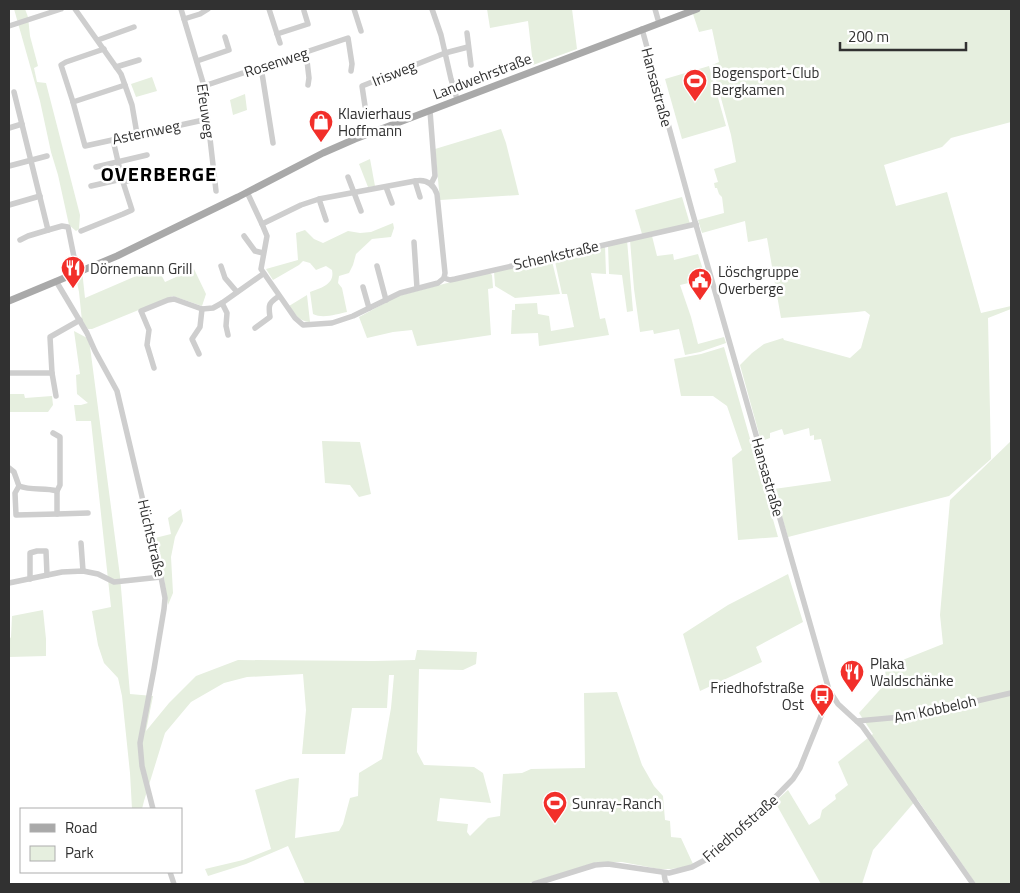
<svg xmlns="http://www.w3.org/2000/svg" width="1020" height="893" font-family="'Titillium Web',sans-serif">
<rect width="100%" height="100%" fill="#fff"/>
<g fill="#e6efdf">
<polygon points="14,9 25,9 28,17 30,36 38,66 34,68 37,82 46,83 80,215 79,229 76,231 69,225 58,175 51,152 40,101"/>
<polygon points="487,9 572,9 577,49 533,65 528,21 490,28"/>
<polygon points="699,9 1011,9 1011,122 951,138 942,147 884,165 896,206 947,192 981,313 1011,306 1011,309 988,318 991,459 949,496 788,537 774,489 831,481 821,439 814,440 814,435 810,436 809,428 784,435 782,429 770,433 770,438 761,441 740,365 752,353 764,344 783,338 784,340 850,358 861,348 870,315 865,311 857,312 781,318 767,238 748,242 745,221 702,233 698,220 724,213 722,197 719,194 717,188 715,188 714,183 718,182 714,169 736,162 731,135 712,65 719,62 712,29 699,32 692,11"/>
<polygon points="709,66 726,126 682,139 665,79"/>
<polygon points="152,77 157,91 136,97 131,84"/>
<polygon points="245,94 247,110 233,115 230,100"/>
<polygon points="501,129 506,143 519,195 440,200 435,149"/>
<polygon points="370,159 375,186 368,187 359,164"/>
<polygon points="682,197 690,224 642,234 635,210"/>
<path d="M393,223L394,228L391,237L372,239L356,254L353,265L349,273L339,276L338,283L342,288L347,312C337,314 323,319 313,314L310,292C322,288 335,284 332,270L326,266L316,270L310,263L303,261L299,265L273,280L266,269L298,260L296,233L305,230L314,239L323,243L348,231L360,233L371,232Z"/>
<polygon points="652,236 657,256 673,254 674,260 698,254 706,279 680,285 691,317 698,344 724,337 726,343 700,352 685,355 679,329 654,334 653,330 640,332 634,289 630,240"/>
<polygon points="627,240 633,311 627,312 622,275 609,274 608,245"/>
<polygon points="605,245 606,274 591,273 600,319 605,318 609,335 539,346 538,333 511,334 512,310 515,310 515,304 537,303 538,314 549,316 551,331 574,327 567,294 562,294 554,257"/>
<polygon points="551,257 560,294 515,298 495,286 494,271"/>
<polygon points="157,267 165,282 194,269 206,294 202,306 173,296 92,329 88,329 82,321 79,292 75,273 82,270 85,298"/>
<polygon points="489,272 492,275 493,288 488,289 491,335 417,346 412,330 393,332 367,338 359,317 398,296"/>
<path d="M307,295L310,322C298,321 296,315 289,306Z"/>
<polygon points="74,331 89,339 120,576 130,694 153,696 146,731 169,703 196,676 238,660 374,661 415,660 417,650 477,652 476,664 463,670 419,669 417,752 424,765 474,767 483,773 491,803 440,798 437,821 468,824 467,832 470,836 488,818 500,816 503,774 522,773 531,769 585,768 584,693 617,692 642,765 654,786 663,796 665,820 670,821 671,837 681,838 693,864 685,867 671,869 659,869 622,862 597,862 526,884 305,884 288,846 246,864 208,876 205,869 243,860 271,849 255,790 290,779 299,778 295,838 339,831 343,824 350,798 358,796 359,773 382,759 391,708 394,675 389,675 387,708 352,708 345,754 302,754 306,710 303,674 247,677 224,683 191,702 165,733 144,801 142,809 132,809 130,773 122,696 118,678 104,663 98,645 92,611 111,607 91,421 76,421 74,405 81,405 88,403 77,394 76,375 80,374"/>
<polygon points="724,347 778,537 738,540 732,458 742,450 727,406 713,396 681,396 674,359 701,354"/>
<polygon points="9,394 24,394 25,398 52,396 53,405 48,412 9,412"/>
<polygon points="322,441 360,442 371,494 359,497 350,485 325,483"/>
<polygon points="1011,441 1011,884 976,884 917,799 873,850 862,884 821,884 775,802 788,790 809,825 820,818 822,810 836,799 835,795 848,785 838,762 873,734 859,713 886,683 885,667 943,644 940,615 950,500"/>
<polygon points="181,509 183,521 175,537 171,557 173,593 168,605 164,578 155,538 171,534 168,518"/>
<polygon points="788,574 803,622 756,647 762,662 700,691 683,634 728,605"/>
<polygon points="43,610 46,639 46,656 9,657 9,640 11,637 12,616"/>
</g>
<g fill="none" stroke-linecap="round" stroke-linejoin="round">
<g stroke="#cecece" stroke-width="5.5">
<polyline points="75,9 121,74 132,105 137,134"/>
<polyline points="181,9 204,86 216,191"/>
<polyline points="269,9 280,43"/>
<polyline points="354,9 361,31"/>
<polyline points="432,9 441,35 451,79 457,99"/>
<polyline points="655,9 659,23"/>
<polyline points="184,19 200,14 208,9"/>
<polyline points="9,26 61,9"/>
<polyline points="642,29 692,211 829,690 838,704 862,726 872,740 973,884"/>
<polyline points="467,33 471,65"/>
<polyline points="277,34 308,24 304,11"/>
<polyline points="98,40 134,27"/>
<polyline points="104,49 66,62 61,65 73,102 85,146 208,119"/>
<polyline points="306,52 309,78 308,85"/>
<polyline points="197,61 229,50 225,37"/>
<polyline points="116,67 139,60"/>
<polyline points="261,67 273,143"/>
<polyline points="204,86 348,38 352,64 351,71"/>
<polyline points="14,92 48,230 62,226 68,227 77,272"/>
<polyline points="73,102 125,85"/>
<polyline points="365,106 362,86 445,53 468,47"/>
<polyline points="430,111 435,176 431,184"/>
<polyline points="9,128 22,124"/>
<polyline points="9,166 47,156"/>
<polyline points="96,167 147,155"/>
<polyline points="348,177 361,211"/>
<polyline points="415,181 420,197"/>
<polyline points="123,182 152,175 161,177"/>
<polyline points="91,186 122,179"/>
<polyline points="386,187 392,203"/>
<polyline points="247,192 262,224 267,236 261,269 295,318 303,325 332,323 353,316 400,293 438,283 444,278 450,280 455,279 696,224"/>
<polyline points="319,199 326,220"/>
<polyline points="9,205 40,196"/>
<path d="M262,224L301,205L319,199L415,181C426,179 433,183 437,194L445,273L444,278"/>
<polyline points="81,231 123,214 132,210 122,179 113,140"/>
<polyline points="244,236 255,251 263,253"/>
<polyline points="20,240 28,236 48,230"/>
<polyline points="414,242 417,288"/>
<polyline points="221,266 225,278 237,292"/>
<polyline points="377,266 386,300"/>
<polyline points="56,281 87,333 95,351 117,391 161,577 165,598 164,609 154,669 140,743 142,766 153,809"/>
<polyline points="363,287 369,308"/>
<polyline points="222,303 227,313 226,326 228,335"/>
<path d="M255,328L270,317C268,304 269,303 279,296"/>
<polyline points="199,354 192,339 200,327 202,309"/>
<polyline points="154,368 147,345 149,330 141,311 168,300 174,299 202,309 213,308 222,303 263,274"/>
<polyline points="9,373 52,373 50,337 80,320"/>
<polyline points="52,373 56,396"/>
<polyline points="53,433 60,437 60,485 57,491 57,514 88,513"/>
<polyline points="9,468 14,472 19,486"/>
<path d="M57,491C45,487 32,491 19,486L15,493L16,515L57,514"/>
<polyline points="81,543 83,571"/>
<polyline points="30,579 30,553 37,551 46,551 47,575"/>
<polyline points="9,583 62,572 83,571 98,574 114,582 161,577"/>
<polyline points="857,721 912,716 1011,693"/>
<polyline points="170,872 174,884"/>
<polyline points="664,873 665,880 667,884"/>
<polyline points="534,884 595,865 608,864 669,873 692,867 705,860 749,824 793,779 800,768 827,701 831,695"/>
</g>
<polyline stroke="#a9a9a9" stroke-width="7" points="9,301 117,256 238,197 323,153 355,139 697,9"/>
</g>
<defs>
<symbol id="stadium-pin" viewBox="-11 -11 22 30"><path d="M0 17L-7.5 6A9.5 9.5 0 1 1 7.5 6Z" fill="#f22f2a" stroke="#fff"/><path d="M0-5a6.5 5 0 1 0 0 10a6.5 5 0 1 0 0-10ZM-3.5-1.8h7v3.6h-7Z" fill="#fff"/></symbol>
<symbol id="shop-pin" viewBox="-11 -11 22 30"><path d="M0 17L-7.5 6A9.5 9.5 0 1 1 7.5 6Z" fill="#f22f2a" stroke="#fff"/><path d="M-5-2.5h2.3a2.7 3.5 0 0 1 5.4 0H5L5.5 6h-11ZM-1.5-2.5h3a1.5 2.3 0 0 0-3 0Z" fill="#fff"/></symbol>
<symbol id="restaurant-pin" viewBox="-11 -11 22 30"><path d="M0 17L-7.5 6A9.5 9.5 0 1 1 7.5 6Z" fill="#f22f2a" stroke="#fff"/><path d="M-5-6h1v4h1v-4h1v4h1v-4h1v5L-1.5 .5V6h-2V.5L-5-1ZM5-6V6H3V1.5H1.5Q1.5-4 5-6Z" fill="#fff"/></symbol>
<symbol id="civic-pin" viewBox="-11 -11 22 30"><path d="M0 17L-7.5 6A9.5 9.5 0 1 1 7.5 6Z" fill="#f22f2a" stroke="#fff"/><path d="M-.6-6.5H3V-4.5H.6V-3L4-1V1h2V6H-6V1h2V-1L-.6-3ZM-1.2 2.5V6h2.4V2.5Z" fill="#fff"/></symbol>
<symbol id="bus-pin" viewBox="-11 -11 22 30"><path d="M0 17L-7.5 6A9.5 9.5 0 1 1 7.5 6Z" fill="#f22f2a" stroke="#fff"/><path d="M-5-6H5V4H4V6H2V4H-2V6H-4V4H-5ZM-3.5-4V0h7V-4ZM-3.5 1.2v1.5H-2V1.2ZM2 1.2v1.5H3.5V1.2Z" fill="#fff"/></symbol>
</defs>
<g fill-rule="evenodd">
<use href="#stadium-pin" x="681" y="67" width="28" height="38"/>
<use href="#shop-pin" x="307" y="108" width="28" height="38"/>
<use href="#restaurant-pin" x="59" y="254" width="28" height="38"/>
<use href="#civic-pin" x="686" y="266" width="28" height="38"/>
<use href="#restaurant-pin" x="838" y="658" width="28" height="38"/>
<use href="#bus-pin" x="808" y="682" width="28" height="38"/>
<use href="#stadium-pin" x="541" y="789" width="28" height="38"/>
</g>
<g text-anchor="middle" dominant-baseline="central" stroke-width="5" stroke-linejoin="round" paint-order="stroke">
<g font-size="15" fill="#313131" stroke="#fff">
<text transform="translate(276 62) rotate(-18)">Rosenweg</text>
<text transform="translate(394 73) rotate(-22)">Irisweg</text>
<text transform="translate(482 76) rotate(-21)">Landwehrstraße</text>
<text transform="translate(657 87) rotate(75)">Hansastraße</text>
<text transform="translate(206 111) rotate(82)">Efeuweg</text>
<text transform="translate(146 132) rotate(-12)">Asternweg</text>
<text transform="translate(556 255) rotate(-13)">Schenkstraße</text>
<text transform="translate(768 477) rotate(74)">Hansastraße</text>
<text transform="translate(152 538) rotate(77)">Hüchtstraße</text>
<text transform="translate(935 709) rotate(-12)">Am Kobbeloh</text>
<text transform="translate(740 828) rotate(-41)">Friedhofstraße</text>
</g>
<g font-size="15" fill="#313131" stroke="#fff" text-anchor="start">
<text x="712" y="72">Bogensport-Club<tspan x="712" dy="17">Bergkamen</tspan></text>
<text x="338" y="113">Klavierhaus<tspan x="338" dy="17">Hoffmann</tspan></text>
<text x="90" y="268">Dörnemann Grill</text>
<text x="718" y="271">Löschgruppe<tspan x="718" dy="17">Overberge</tspan></text>
<text x="870" y="663">Plaka<tspan x="870" dy="17">Waldschänke</tspan></text>
<text x="804" y="687" text-anchor="end">Friedhofstraße<tspan x="804" dy="17">Ost</tspan></text>
<text x="572" y="803">Sunray-Ranch</text>
</g>
<g font-size="20" font-weight="bold" letter-spacing="1" fill="#000" stroke="#fff">
<text x="159" y="173">OVERBERGE</text>
</g>
</g>
<rect width="1020" height="893" fill="none" stroke="#313131" stroke-width="20"/>
<rect x="20" y="808" width="162" height="65" fill="#ffffff" stroke="#adadad"/>
<rect x="30" y="824" width="25" height="8" fill="#a9a9a9" stroke="#adadad"/>
<text x="65" y="833" font-size="15" fill="#313131">Road</text>
<rect x="30" y="846" width="25" height="15" fill="#e6efdf" stroke="#adadad"/>
<text x="65" y="858" font-size="15" fill="#313131">Park</text>
<path d="M840 42v8h126v-8" fill="none" stroke="#313131" stroke-width="2.5"/>
<text x="848" y="42" font-size="15" fill="#313131" stroke="#ffffff" stroke-width="4" paint-order="stroke">200 m</text>
</svg>
